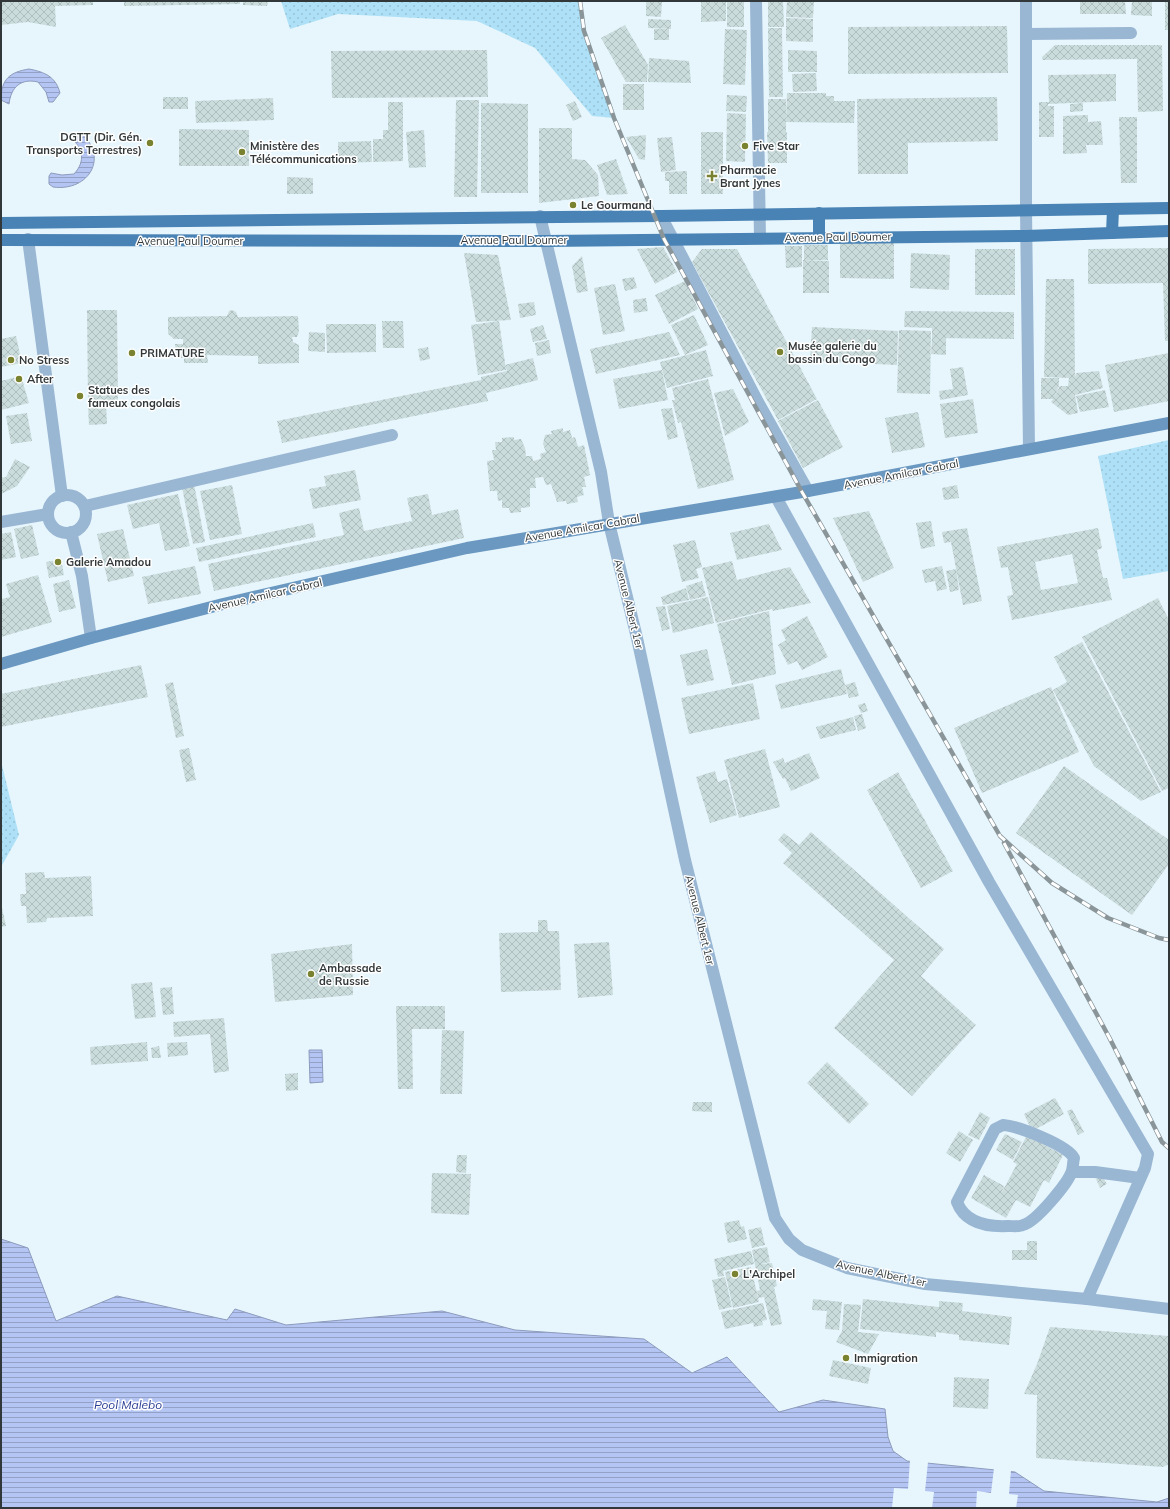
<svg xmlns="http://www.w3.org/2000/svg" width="1170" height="1509" font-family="Mulish,sans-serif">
<defs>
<pattern id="grass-dots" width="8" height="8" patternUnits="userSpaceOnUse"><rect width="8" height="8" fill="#aee1f7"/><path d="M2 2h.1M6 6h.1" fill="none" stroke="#96c2d4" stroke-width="1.8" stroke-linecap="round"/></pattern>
<pattern id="water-rules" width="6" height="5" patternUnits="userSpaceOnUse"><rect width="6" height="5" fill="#b4c5f4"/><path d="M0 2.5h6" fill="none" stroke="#93a1c7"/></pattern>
<pattern id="building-cross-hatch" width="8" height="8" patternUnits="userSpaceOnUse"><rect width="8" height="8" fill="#cbdcdd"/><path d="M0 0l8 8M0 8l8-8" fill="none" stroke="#afbebe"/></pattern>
</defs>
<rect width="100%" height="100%" fill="#e7f6fd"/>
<g fill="url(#grass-dots)">
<polygon points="281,1 580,1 584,31 614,118 592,116 535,48 477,21 338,14 290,29"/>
<polygon points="1169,440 1169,571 1123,579 1098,456"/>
<polygon points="1,761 19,835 1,867"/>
</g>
<g fill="url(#water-rules)" stroke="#8d9bbc">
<path d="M29,69C45,72 56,77 60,93L53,102H49L46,92L38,82C21,78 11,87 9,104L1,100C1,79 10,72 29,69Z"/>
<path d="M79,132C110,155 90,192 53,187L49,184V176L51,173L62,175L74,174C86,161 83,148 70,137Z"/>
<polygon points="309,1050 322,1050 323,1082 310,1083"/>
<polygon points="1,1239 28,1248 56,1321 117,1296 227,1320 235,1309 286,1325 442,1311 515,1330 644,1339 692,1373 727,1357 779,1412 823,1400 885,1409 888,1437 893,1451 907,1461 1015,1472 1044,1491 1157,1502 1169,1498 1169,1508 1,1508"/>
</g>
<g fill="#e7f6fd">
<polygon points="910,1460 928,1462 925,1491 934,1492 932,1508 892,1508 894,1488 908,1489"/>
<polygon points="994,1468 1011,1470 1009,1494 1018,1495 1016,1508 976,1508 977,1491 991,1493"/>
</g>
<g fill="url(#building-cross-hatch)" fill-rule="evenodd">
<polygon points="1,1 93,1 93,5 55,6 56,27 28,22 1,25"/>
<polygon points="124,1 240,1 240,4 124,6"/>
<polygon points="243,1 268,1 267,6 243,5"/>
<polygon points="646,1 662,1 661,17 646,16"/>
<polygon points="701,1 726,1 726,21 701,22"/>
<rect x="727" y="1" width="17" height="26"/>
<polygon points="768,1 783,1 784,27 768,27"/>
<polygon points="787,1 814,1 813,18 786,17"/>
<polygon points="1080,1 1125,1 1126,14 1080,14"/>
<polygon points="1132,1 1152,1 1152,16 1131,15"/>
<rect x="1165" y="1" width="4" height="29"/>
<polygon points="786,18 813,19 813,42 786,41"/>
<polygon points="648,19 671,20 671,29 648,28"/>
<polygon points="625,25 648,65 647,82 626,82 601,38"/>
<polygon points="1007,26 1008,73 848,74 848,27"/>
<polygon points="768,28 782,28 783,97 769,97"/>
<rect x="654" y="29" width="15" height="11"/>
<polygon points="725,29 747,30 745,85 723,84"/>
<polygon points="1055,45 1162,45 1163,111 1138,112 1137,59 1043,60 1042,57"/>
<polygon points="487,50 488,97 332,98 331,51"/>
<polygon points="788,50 817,51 817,72 788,72"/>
<polygon points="649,58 689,61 691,83 648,82"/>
<polygon points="816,73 817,91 793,92 792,74"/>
<polygon points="1116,74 1116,101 1048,104 1048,106 1054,106 1054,137 1039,137 1039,102 1049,102 1048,75"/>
<rect x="623" y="84" width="21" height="26"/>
<polygon points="787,93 826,93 826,96 834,96 834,101 855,101 854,123 786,122"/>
<polygon points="727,95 747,96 746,112 726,111"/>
<rect x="163" y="97" width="25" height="12"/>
<polygon points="997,97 998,141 908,143 908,174 858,174 857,99"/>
<polygon points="273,98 274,120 196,123 195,101"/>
<rect x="768" y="99" width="18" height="33"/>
<polygon points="456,100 479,100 477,197 454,197"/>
<polygon points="575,101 582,117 573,121 566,105"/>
<polygon points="388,102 403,102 403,161 373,162 373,139 383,139 383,130 388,130"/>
<polygon points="481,103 528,104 528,193 481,193"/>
<polygon points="1083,103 1083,111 1070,112 1070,104"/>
<polygon points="727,113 746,114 745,162 726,161"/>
<polygon points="1088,115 1088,122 1101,121 1103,145 1086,145 1087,153 1063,154 1063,116"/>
<polygon points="1119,117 1137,117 1137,183 1121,183"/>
<polygon points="539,128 572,128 572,159 585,160 598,175 599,196 539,203"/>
<polygon points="179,129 249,130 249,166 179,166"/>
<polygon points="424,130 426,167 409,168 406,132"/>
<rect x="701" y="132" width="22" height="62"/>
<polygon points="767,132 787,132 787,163 768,163"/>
<polygon points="646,135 645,160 639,159 626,137"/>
<polygon points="672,137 676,170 661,172 657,138"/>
<polygon points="371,141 372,162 338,163 338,142"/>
<polygon points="616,159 628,194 607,195 597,165"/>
<polygon points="687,171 687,194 669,194 669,181 665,181 665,172"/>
<polygon points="287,177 313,178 313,194 287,194"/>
<polygon points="840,243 894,243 894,279 840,278"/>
<rect x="804" y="245" width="24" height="15"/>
<polygon points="785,246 802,246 802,267 786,268"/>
<polygon points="663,247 677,272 655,284 637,249"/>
<polygon points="1169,248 1169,341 1165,341 1163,283 1088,284 1088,249"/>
<polygon points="702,249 737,249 817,399 778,420 692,262"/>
<rect x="975" y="249" width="40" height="46"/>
<polygon points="464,253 498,255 511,320 476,322"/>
<polygon points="911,253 950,255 949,290 910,288"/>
<polygon points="582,256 588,291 577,293 572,266"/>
<polygon points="803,260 829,261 829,293 803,293"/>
<polygon points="634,277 637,288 625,291 622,279"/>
<polygon points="1046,279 1074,279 1075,378 1076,373 1099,371 1103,388 1075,395 1078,413 1068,415 1051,402 1053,399 1041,399 1041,378 1059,378 1059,386 1054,397 1060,386 1068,386 1069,378 1044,377"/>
<polygon points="685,281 698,309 669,324 655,295"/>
<polygon points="615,284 625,331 603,335 594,288"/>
<polygon points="646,298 648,311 634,313 633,300"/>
<polygon points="534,302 536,315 520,318 518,304"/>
<polygon points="87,310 117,310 118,401 88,401"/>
<polygon points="232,310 236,312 238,317 298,316 299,331 297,337 292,337 293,342 299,345 299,363 258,364 258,356 207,355 208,363 184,363 184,358 176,358 175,344 183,344 183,339 174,339 168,334 168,317 227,316 229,311"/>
<polygon points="905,311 1014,312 1014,339 932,338 932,328 904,327"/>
<polygon points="694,315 708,345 685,355 671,325"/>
<polygon points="382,321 403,321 404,348 383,348"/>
<polygon points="499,321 506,370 478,375 471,325"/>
<polygon points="326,324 376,324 376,352 327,353"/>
<polygon points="543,325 547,339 533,342 530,329"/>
<polygon points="812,327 898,331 897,365 810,361"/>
<polygon points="899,330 931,331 930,394 897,393"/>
<polygon points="309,332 325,333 325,352 308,351"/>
<polygon points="669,332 680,355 596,374 590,349"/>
<polygon points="16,336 22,363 1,367 1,339"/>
<polygon points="932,338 946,338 946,355 931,354"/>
<polygon points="549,340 551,353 537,356 535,343"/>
<polygon points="428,347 430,359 420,361 418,349"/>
<polygon points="706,350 713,376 667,388 660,362"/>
<polygon points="1169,353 1169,401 1114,412 1105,365"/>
<polygon points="533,358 538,380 486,393 488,401 282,443 277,421 481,380 481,377 507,371 505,365"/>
<polygon points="963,367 968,395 940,400 939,391 953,389 950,369"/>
<polygon points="662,370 668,400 619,409 613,379"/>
<polygon points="21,376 29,403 1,410 1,381"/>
<polygon points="708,379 734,480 698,489 681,422 678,423 672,400 675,400 672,388"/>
<polygon points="733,389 749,422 725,436 714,393"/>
<polygon points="1105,390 1109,407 1080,412 1076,396"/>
<polygon points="973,399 978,433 945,438 940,404"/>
<polygon points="818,400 843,447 803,468 778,421"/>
<polygon points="106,405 107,424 89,425 88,406"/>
<polygon points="672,408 678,437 668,440 661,409"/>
<polygon points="918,412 925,447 892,453 885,418"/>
<polygon points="27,413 32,441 11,444 6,416"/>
<polygon points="563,428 563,432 570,430 572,438 575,437 578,447 584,445 590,475 584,477 586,487 582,487 584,495 577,497 578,502 567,504 566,501 557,502 551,484 546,485 543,477 535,478 536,488 530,488 530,507 521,508 521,512 510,513 509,508 502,508 502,500 498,501 497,491 490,491 487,461 494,460 492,450 496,450 495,442 502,442 502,438 514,437 514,440 521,439 525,448 526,456 532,456 533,461 541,459 540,454 546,452 543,444 545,435 552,434 551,431"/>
<polygon points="15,459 30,467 17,486 1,494 1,478 6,477"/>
<polygon points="355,470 361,500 313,509 309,489 326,486 324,476"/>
<polygon points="194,484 205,542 193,544 182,487"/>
<polygon points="232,485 242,534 210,540 200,491"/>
<polygon points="957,485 959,498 944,500 942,488"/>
<polygon points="178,494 190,546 165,551 159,523 133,529 127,505"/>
<polygon points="428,494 432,515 458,509 464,538 214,591 208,564 344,535 339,513 359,508 364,531 412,521 407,498"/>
<polygon points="869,511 894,568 863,582 833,518"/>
<polygon points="931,521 935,546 921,549 916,523"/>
<polygon points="313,523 316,537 199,562 196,548"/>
<polygon points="769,524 782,550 737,560 730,533"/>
<polygon points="32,525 39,555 21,559 14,529"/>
<polygon points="967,528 982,601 963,605 951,542 944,543 942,532"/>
<path d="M1098,528L1102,548L1097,550L1103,578H1107L1112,600L1012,620L1007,596L1013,595L1008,567L1001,568L997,547ZM1072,554L1078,583L1041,590L1035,562Z"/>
<polygon points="123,529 134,576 108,582 97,534"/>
<polygon points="11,532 16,557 1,560 1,534"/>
<polygon points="695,540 702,567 696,569 699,578 682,582 673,545"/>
<polygon points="61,559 64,575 49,578 46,562"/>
<polygon points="732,561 737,580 790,567 811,603 773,611 772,609 716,623 702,568"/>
<polygon points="195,566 201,594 148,604 142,577"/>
<polygon points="942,566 947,589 937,591 935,581 925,583 922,570"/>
<polygon points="956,569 959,590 950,592 946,571"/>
<polygon points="38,575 52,622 1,637 1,599 10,597 6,584"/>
<polygon points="69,580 76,608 59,612 53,584"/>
<polygon points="702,581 706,596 690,600 686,586"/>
<polygon points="686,588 689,600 663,605 661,597"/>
<polygon points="708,597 714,623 673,633 667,606"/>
<polygon points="1158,598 1169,620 1169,788 1162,791 1082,637"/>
<polygon points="665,606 670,629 662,631 656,607"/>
<polygon points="769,611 776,674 732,685 717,624"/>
<polygon points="807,616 828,657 802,670 797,661 788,665 778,645 786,640 781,630"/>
<polygon points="1082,642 1161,792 1141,801 1094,766 1053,690 1067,682 1054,657"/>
<polygon points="707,649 714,680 687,686 680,655"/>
<polygon points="141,665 148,697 1,727 1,694"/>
<polygon points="841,669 847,694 781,709 775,685"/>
<polygon points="173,682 184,736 176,738 165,684"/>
<polygon points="855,682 859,696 849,698 845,685"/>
<polygon points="753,683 760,719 689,734 681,698"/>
<polygon points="1051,687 1079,752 982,793 954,728"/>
<polygon points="865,703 868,711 861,713 858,705"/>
<polygon points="862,714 866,728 858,731 854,716"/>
<polygon points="853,717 856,730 820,739 816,727"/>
<polygon points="189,748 196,780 186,782 179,750"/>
<polygon points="765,749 780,807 739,818 724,760"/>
<polygon points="809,753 820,778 791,791 785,778 783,779 773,762 783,758 785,763"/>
<polygon points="1064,766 1169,840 1169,864 1132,915 1016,833"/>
<polygon points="715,771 718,782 727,779 737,815 710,823 696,777"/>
<polygon points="898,772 953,871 921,888 867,790"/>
<polygon points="811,832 944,949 921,976 976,1025 912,1096 834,1028 894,960 783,863 792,853 778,840 784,833 799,845"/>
<polygon points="44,872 45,878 91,876 93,916 47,918 46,922 27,923 26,906 21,906 20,894 26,894 25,873"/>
<polygon points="1,903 6,926 1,927"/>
<polygon points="538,920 547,920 548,931 559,931 561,990 501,992 499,933 538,932"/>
<polygon points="609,942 613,995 578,998 574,944"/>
<polygon points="352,944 353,995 275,1002 271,954"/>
<polygon points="152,982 156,1017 135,1019 131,984"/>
<polygon points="172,987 174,1014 163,1015 160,988"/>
<polygon points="396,1006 445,1006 445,1029 412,1029 413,1089 398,1089"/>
<polygon points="224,1018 229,1071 214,1073 210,1034 174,1037 173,1022"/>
<polygon points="442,1030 464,1031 462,1094 440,1094"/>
<polygon points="147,1042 148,1061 91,1065 90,1047"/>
<polygon points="187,1042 188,1055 168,1057 167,1043"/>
<polygon points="159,1046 161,1058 152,1058 151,1048"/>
<polygon points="827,1062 869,1104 849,1124 807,1083"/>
<polygon points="298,1073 298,1090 286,1091 285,1074"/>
<polygon points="1055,1098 1064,1114 1032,1131 1024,1114"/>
<polygon points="693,1102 712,1102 712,1112 692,1111"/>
<polygon points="1072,1109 1084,1132 1078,1135 1067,1111"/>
<polygon points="980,1112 990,1118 979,1140 968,1135"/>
<polygon points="959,1131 973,1140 960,1162 946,1153"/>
<polygon points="1005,1134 1022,1142 1013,1160 996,1150"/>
<polygon points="1027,1135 1063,1155 1049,1183 1044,1180 1030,1207 1016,1200 1006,1218 971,1198 984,1175 1004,1186 1002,1192 1017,1164 1013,1162"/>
<polygon points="457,1155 467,1155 466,1173 456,1172"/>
<polygon points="432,1173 471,1174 469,1215 431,1213"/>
<polygon points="1102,1176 1107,1184 1100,1188 1096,1179"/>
<polygon points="739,1220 741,1227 744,1226 747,1239 728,1243 724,1223"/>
<polygon points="761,1227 765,1245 752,1248 748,1230"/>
<polygon points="1027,1241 1037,1241 1037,1260 1012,1260 1012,1250 1027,1250"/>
<polygon points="767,1247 770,1262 761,1264 772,1263 777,1286 774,1287 782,1324 771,1326 764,1297 758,1298 757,1291 760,1290 752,1250"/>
<polygon points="751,1251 754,1264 723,1271 724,1276 718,1277 714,1259"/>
<polygon points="751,1267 759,1302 733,1308 725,1272"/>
<polygon points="725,1277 732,1307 719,1310 712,1280"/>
<polygon points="813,1299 842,1302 839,1330 825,1329 827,1311 812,1310"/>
<polygon points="863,1299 939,1307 939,1301 963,1303 962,1311 1012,1317 1009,1345 959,1340 959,1335 936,1332 936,1337 860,1329"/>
<polygon points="763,1303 767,1320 762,1321 763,1325 754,1327 753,1323 725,1329 721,1312"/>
<polygon points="844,1304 861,1305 858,1332 879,1334 868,1354 836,1342 842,1331"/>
<polygon points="1050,1327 1169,1336 1169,1464 1163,1467 1036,1458 1037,1395 1024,1394 1037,1364"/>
<polygon points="833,1360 871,1368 868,1384 829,1376"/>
<polygon points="954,1377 989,1379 988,1409 953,1407"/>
</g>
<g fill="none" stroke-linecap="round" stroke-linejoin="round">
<polyline stroke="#99b6d3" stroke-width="12" points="28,239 62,496"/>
<g stroke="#99b6d3" stroke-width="12">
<polyline points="1026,34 1131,33"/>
<polyline points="540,216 601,472 609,523 637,638 685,860 775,1218 789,1239 802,1250 847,1268 925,1284 1087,1299 1169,1309"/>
<polyline points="661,216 758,402 808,491"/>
<circle cx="67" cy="514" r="19"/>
<polyline points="776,497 989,882 1148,1154 1145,1168 1087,1299"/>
<polyline points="85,506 392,435"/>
<polyline points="1,522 48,514"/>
<polyline points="71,532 82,576 91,638"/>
<path d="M1003,1125C1018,1126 1067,1145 1074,1158C1073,1162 1073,1167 1072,1171C1068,1183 1036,1222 1023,1225C1019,1227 1013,1226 1008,1226C987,1227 965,1223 957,1202L995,1129Z"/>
<polyline points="1072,1172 1095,1172 1140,1178"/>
</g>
<g stroke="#99b6d3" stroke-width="12">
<polyline points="756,1 760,238"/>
<polyline points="1026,1 1026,210 1029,449"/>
</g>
<polyline stroke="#6b98c1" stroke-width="12" points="1,664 91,638 223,604 467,548 808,491 1169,423"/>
<g stroke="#4982b4" stroke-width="12">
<polyline points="819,213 819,237"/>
<polyline points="1,223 661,216 1169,208"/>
<polyline points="1112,233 1113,209"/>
<polyline points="1,240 545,241 1026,236 1169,231"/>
</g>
<defs>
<g id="rail">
<polyline points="580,1 584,31 614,118 664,239 802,492 1000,836 1052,883 1108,918 1159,938 1169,940"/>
<polyline points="1004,843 1109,1037 1162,1142 1169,1148"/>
</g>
</defs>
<use href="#rail" stroke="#8a9599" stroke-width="4.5"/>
<use href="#rail" stroke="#fff" stroke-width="3" stroke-dasharray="9" stroke-linecap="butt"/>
</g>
<g fill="#79822f" stroke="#fff" stroke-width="1.5">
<circle cx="150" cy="143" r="4"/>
<circle cx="745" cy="146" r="4"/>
<circle cx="242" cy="152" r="4"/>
<path d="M710 170h4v4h4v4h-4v4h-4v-4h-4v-4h4z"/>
<circle cx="573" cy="205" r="4"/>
<circle cx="780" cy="352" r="4"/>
<circle cx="132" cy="353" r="4"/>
<circle cx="11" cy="360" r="4"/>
<circle cx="19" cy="379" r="4"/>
<circle cx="80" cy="396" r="4"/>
<circle cx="58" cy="562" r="4"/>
<circle cx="311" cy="974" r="4"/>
<circle cx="735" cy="1274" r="4"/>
<circle cx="846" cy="1358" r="4"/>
</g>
<g text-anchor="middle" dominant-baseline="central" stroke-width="3" stroke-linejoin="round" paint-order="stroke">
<g font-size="11" font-weight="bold" fill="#32383a" stroke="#fff" text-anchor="start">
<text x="142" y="137" text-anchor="end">DGTT (Dir. Gén.<tspan x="142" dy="13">Transports Terrestres)</tspan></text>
<text x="250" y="146">Ministère des<tspan x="250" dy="13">Télécommunications</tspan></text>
<text x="753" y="146">Five Star</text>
<text x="720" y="170">Pharmacie<tspan x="720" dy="13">Brant Jynes</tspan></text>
<text x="581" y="205">Le Gourmand</text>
<text x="788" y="346">Musée galerie du<tspan x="788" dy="13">bassin du Congo</tspan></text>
<text x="140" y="353">PRIMATURE</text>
<text x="19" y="360">No Stress</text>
<text x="27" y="379">After</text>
<text x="88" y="390">Statues des<tspan x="88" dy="13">fameux congolais</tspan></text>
<text x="66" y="562">Galerie Amadou</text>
<text x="319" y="968">Ambassade<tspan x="319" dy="13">de Russie</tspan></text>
<text x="743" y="1274">L'Archipel</text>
<text x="854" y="1358">Immigration</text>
</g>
<g font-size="11" fill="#32383a" stroke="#fff">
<text transform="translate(838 237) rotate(-1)">Avenue Paul Doumer</text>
<text x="514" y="240">Avenue Paul Doumer</text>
<text x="190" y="241">Avenue Paul Doumer</text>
<text transform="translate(901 474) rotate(-11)">Avenue Amilcar Cabral</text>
<text transform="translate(582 528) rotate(-10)">Avenue Amilcar Cabral</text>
<text transform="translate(265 595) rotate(-13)">Avenue Amilcar Cabral</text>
<text transform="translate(629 604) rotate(76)">Avenue Albert 1er</text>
<text transform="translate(700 920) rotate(76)">Avenue Albert 1er</text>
<text transform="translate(881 1273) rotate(12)">Avenue Albert 1er</text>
</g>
<g font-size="12" font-style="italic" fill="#2a3d95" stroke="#fff">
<text x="128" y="1404">Pool Malebo</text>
</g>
</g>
<rect width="1170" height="1509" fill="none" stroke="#32383a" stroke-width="4"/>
</svg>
